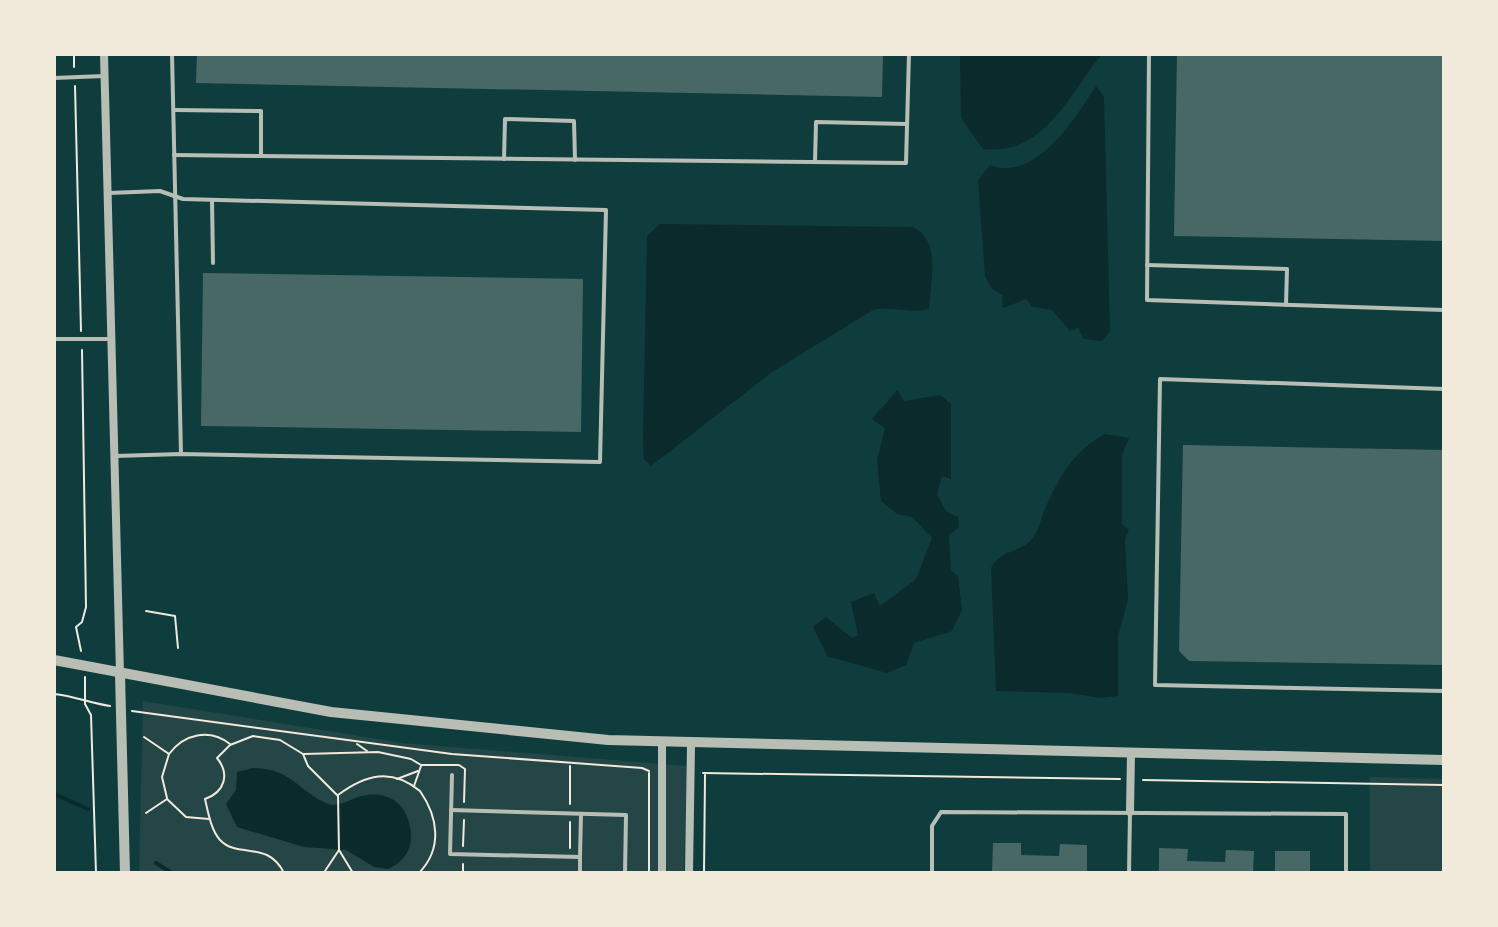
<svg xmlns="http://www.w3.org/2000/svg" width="1498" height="927" font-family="Montserrat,sans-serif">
<rect width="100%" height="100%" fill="#0f3d3e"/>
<g fill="#244646">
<polygon points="143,701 402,743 687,766 684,873 139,873"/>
<polygon points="1370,777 1444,779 1444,873 1370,873"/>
</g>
<g fill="#0a2a2b">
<path d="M960,54H1102C1069,94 1045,156 983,149L961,118Z"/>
<path d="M1096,86L1104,97L1110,331L1102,341L1084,339L1078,328L1070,331L1052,310L1032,307L1026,299L1003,308L1002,295L991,288L985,276L978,180L990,165C1036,183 1076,117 1096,86Z"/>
<path d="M660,224L913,227C942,241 930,282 929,309C909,314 893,306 873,310L772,372L651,466L644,459L643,440L647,236Z"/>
<polygon points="897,390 904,401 940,395 951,404 951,479 942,476 937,494 946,511 958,517 959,527 949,535 951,570 958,576 962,610 952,631 914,643 906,665 887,673 827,656 813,627 826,617 852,638 858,635 851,602 874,593 880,606 916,579 932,538 912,517 897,514 881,501 877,460 885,428 872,419"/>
<path d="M1105,434L1129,438L1122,455V524L1129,530L1125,539L1128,600L1118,636V696L1100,698L1070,693L996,691L991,568C1000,550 1019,553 1031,540C1038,533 1041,520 1044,511C1058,479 1073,451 1105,434Z"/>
<path d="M253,768C293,768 301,795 331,805C342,805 351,799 361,796C390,789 410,806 411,835C411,852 403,862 388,869L374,867L346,850L304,847L237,827L226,804L236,790L237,772Z"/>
</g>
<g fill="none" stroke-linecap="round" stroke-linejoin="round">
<g stroke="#0a2a2b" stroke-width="4">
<polyline points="54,794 88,809"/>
<polyline points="156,863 172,873"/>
</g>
</g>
<g fill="#486865">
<polygon points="197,54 883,54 882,97 196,83"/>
<polygon points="1177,54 1444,54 1444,241 1174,236"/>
<polygon points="203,273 583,279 581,432 201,426"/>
<polygon points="1183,445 1444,450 1444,665 1189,661 1179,651"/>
<polygon points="993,843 1021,843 1021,855 1059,856 1060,844 1087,845 1087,873 992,873"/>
<polygon points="1159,848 1188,849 1187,861 1225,862 1226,850 1254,851 1253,873 1159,873"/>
<rect x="1275" y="851" width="35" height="22"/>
</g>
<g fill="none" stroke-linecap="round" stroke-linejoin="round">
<g stroke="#f1e9da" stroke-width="2">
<polyline points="74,54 74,67"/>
<polyline points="75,86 81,331"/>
<polyline points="146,611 175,616 178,648"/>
<polyline points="81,651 76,627 82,622 86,607 82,350"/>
<polyline points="85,677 85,704 91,715 96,873"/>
<path d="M54,694C74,696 90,703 110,706"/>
<polyline points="132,711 452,754 642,768 649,771"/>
<path d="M144,737L169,754C184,734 209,728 230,744"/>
<polyline points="357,744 367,751"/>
<polyline points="304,754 378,752 411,759 421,765 459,765 465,769 464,802"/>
<polyline points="703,773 1120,779"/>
<polyline points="397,779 418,771"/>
<polyline points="1143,780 1444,785"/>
<polyline points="414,786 421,766"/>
<path d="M338,795C365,775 391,767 420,791C438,817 443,848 419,873"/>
<polyline points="167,798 162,777 169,754"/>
<polyline points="570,804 570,766"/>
<polyline points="146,813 167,799 186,817 209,819"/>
<polyline points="570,822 570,848"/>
<polyline points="463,846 464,820"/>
<polyline points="325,871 339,850"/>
<path d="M284,873C268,840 238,859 220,840C211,830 208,812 205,799C225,792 230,774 217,758L230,745L253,736L280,740L303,754L308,766L338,796L339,850L353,873"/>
<polyline points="320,873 350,873"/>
<polyline points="463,873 463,864"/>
<polyline points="649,873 649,773"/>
<polyline points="704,873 705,775"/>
</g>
<g stroke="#b8beb3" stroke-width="4">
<polyline points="172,54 181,454"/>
<polyline points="1149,54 1147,300 1444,310"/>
<polyline points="54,78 104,76"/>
<polyline points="174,110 261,111 261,156 174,155"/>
<polyline points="261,156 906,163 909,54"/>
<polyline points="504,159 505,119 574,121 575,160"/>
<polyline points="815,162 816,122 907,124"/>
<polyline points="109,193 160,191 183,199 606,210 600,462 181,454 115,456"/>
<polyline points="212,200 213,263"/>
<polyline points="1147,265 1287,269 1286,305"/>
<polyline points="54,339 111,339"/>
<polyline points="1444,389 1160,379 1155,685 1444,691"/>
<polyline points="452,775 450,854 580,857 580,873"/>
<polyline points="451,810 626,815 625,873"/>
<polyline points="580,857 581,814"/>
<polyline points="932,873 932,826 941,812 1346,814 1346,873"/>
<polyline points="1129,873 1130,812"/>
</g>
<g stroke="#b8beb3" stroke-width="8">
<polyline points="104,54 120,674"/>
<polyline points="1130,812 1131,753"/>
<polyline points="662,873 662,743"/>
<polyline points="689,873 691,745"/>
</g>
<g stroke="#b8beb3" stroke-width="10">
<polyline points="54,660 331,712 608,740 1444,760"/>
<polyline points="120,674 125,873"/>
</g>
</g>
<rect width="1498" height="927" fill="none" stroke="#f1e9da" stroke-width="112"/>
</svg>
